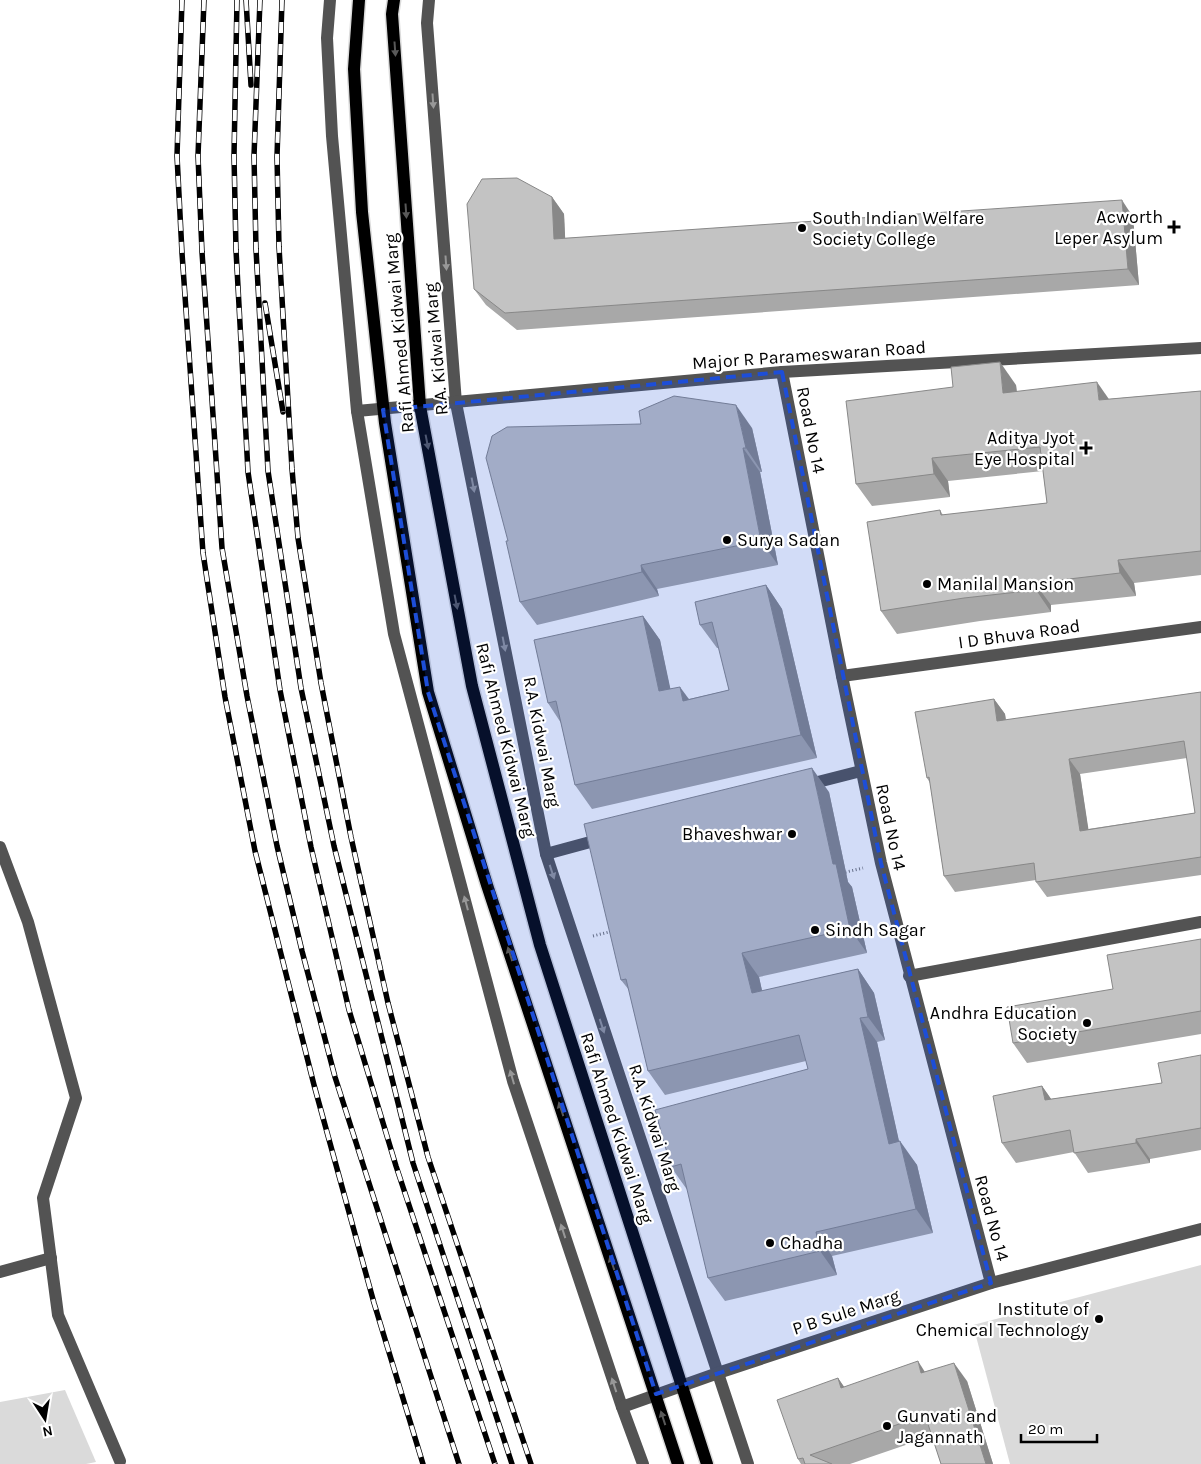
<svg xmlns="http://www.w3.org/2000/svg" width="1201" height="1464" font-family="Karla,sans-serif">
<rect width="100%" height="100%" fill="#fff"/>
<g fill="#dadada">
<polygon points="1201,1265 1201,1464 1010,1464 973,1325"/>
<polygon points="65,1390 96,1462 86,1464 0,1464 0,1402"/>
</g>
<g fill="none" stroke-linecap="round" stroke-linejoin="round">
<defs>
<g id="major">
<polyline points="359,0 354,69 362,212 385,423 428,692 487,885 678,1464"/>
<polyline points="394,0 392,14 420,406 472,686 540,945 707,1464"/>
</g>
</defs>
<use href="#major" stroke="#dbdbdb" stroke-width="15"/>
<g stroke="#757575" stroke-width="3" stroke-dasharray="1 2.5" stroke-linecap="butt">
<polyline points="842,873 863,868"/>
<polyline points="593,936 613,931"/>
</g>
<g stroke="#535353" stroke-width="12">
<polyline points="330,0 327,38 332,136 357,411 394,634 513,1081 622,1407 643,1464"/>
<polyline points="429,0 427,23 456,403 546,854 748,1464"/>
<polyline points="782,372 842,676 881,863 991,1283"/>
<polyline points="357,411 782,372 1201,348"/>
<polyline points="842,676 1201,627"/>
<polyline points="806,785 861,771"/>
<polyline points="0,847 28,922 76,1098 43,1198 58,1315 120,1461"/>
<polyline points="546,854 605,838"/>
<polyline points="909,976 1201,922"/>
<polyline points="0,1272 51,1258"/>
<polyline points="622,1407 718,1373 991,1283 1201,1229"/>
</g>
<use href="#major" stroke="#000" stroke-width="12"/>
<defs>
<g id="rail">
<polyline points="182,0 177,156 182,253 203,553 225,697 255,851 314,1085 374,1303 423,1464"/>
<polyline points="204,0 198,156 202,252 222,548 247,696 277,846 302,951 335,1077 459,1464"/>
<polyline points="237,0 234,156 236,250 248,472 280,690 311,847 349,1010 396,1166 495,1464"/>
<polyline points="246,0 251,85"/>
<polyline points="260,0 254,156 256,249 268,471 301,688 334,846 413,1163 512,1464"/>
<polyline points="282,0 277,157 279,247 292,469 298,538 321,683 351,837 388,1003 428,1157 531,1464"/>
<polyline points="265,303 283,412"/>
</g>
</defs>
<use href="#rail" stroke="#000" stroke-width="5.5"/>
<use href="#rail" stroke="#fff" stroke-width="4" stroke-dasharray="11" stroke-linecap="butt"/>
</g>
<g fill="#a8a8a8" fill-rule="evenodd">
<polygon points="552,197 564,214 565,238 1133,217 1139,285 517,330 486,305 474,289"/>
<polygon points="1016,385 1017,392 1109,399 1201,391 1201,575 1134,583 1136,596 1051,605 1051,612 980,621 897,634 881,611 940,510 943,515 1047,503 1043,471 948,481 950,497 872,506 856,484"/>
<polygon points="752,428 762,472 760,472 778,565 657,589 659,596 537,625 520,602 508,541"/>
<polygon points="766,585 782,609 817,758 592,809 575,785 561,723 548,703 643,616 660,640 670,689 689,699 729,690 719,648 717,648 700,625"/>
<path d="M1201,692V875L1047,897L1036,882V880L955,892L944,876L930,783L927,778L994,699L1005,714L1006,720ZM1187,758L1195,813L1088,829L1080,774Z"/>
<polygon points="829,792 848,882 852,887 867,953 759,977 762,991 858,969 874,993 885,1040 877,1042 899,1142 917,1165 933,1233 832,1256 837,1275 725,1301 708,1278 688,1191 671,1167 808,1069 806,1061 665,1095 648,1071 629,990 621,980"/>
<polygon points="1201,939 1201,1034 1027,1063 1013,1043 1113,989"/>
<polygon points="1201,1055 1201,1150 1150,1159 1150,1163 1088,1173 1074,1152 1016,1163 1002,1143 1042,1086 1051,1099 1162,1083"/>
<polygon points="925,1372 967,1381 993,1464 941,1464 932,1436 850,1464 801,1464 798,1459 838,1378 844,1387"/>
</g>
<g fill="#888">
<polygon points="552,197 564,214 566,255 554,239"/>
<polygon points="1122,200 1133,217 1139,285 1128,269"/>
<polygon points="1000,362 1016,385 1019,416 1003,393"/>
<polygon points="1097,382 1113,405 1099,400"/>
<polygon points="736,405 752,428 762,472 746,448"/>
<polygon points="743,448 760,472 778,565 761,541"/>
<polygon points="932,458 948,481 950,497 934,474"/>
<polygon points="1118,560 1134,583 1136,596 1120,573"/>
<polygon points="641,565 657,589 659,596 642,572"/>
<polygon points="1035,583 1051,605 1051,612 1036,590"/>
<polygon points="766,585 782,609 817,758 801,735"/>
<polygon points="643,616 660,640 676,715 659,691"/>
<polygon points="680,687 697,710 683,701"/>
<polygon points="994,699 1005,714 1008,737 997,721"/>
<polygon points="1069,759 1080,774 1091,846 1080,831"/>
<polygon points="812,768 829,792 848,882 852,887 867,953 850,929 833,864"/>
<polygon points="742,953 759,977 768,1017 752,993"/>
<polygon points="858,969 874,993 885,1040 868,1017"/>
<polygon points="860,1018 877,1042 905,1168 889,1144"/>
<polygon points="1042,1086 1056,1106 1045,1100"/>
<polygon points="1136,1139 1150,1159 1150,1163 1136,1143"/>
<polygon points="900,1141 917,1165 933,1233 916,1209"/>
<polygon points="816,1232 832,1256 837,1275 820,1251"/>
<polygon points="918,1361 930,1380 921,1373"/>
<polygon points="954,1363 967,1381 993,1464 986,1464"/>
<polygon points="838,1378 851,1397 841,1388"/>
</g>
<g fill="#c3c3c3" stroke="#888" fill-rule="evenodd">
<polygon points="517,178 552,197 554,239 1122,200 1128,269 505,313 474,289 467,204 482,179"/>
<polygon points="1000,362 1003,393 1097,382 1099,400 1201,391 1201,551 1118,560 1120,573 1035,583 1036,590 964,598 881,611 867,522 940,510 941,515 1047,503 1040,447 932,458 934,474 856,484 846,401 953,387 951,367"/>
<polygon points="674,396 736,405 746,448 743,448 761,541 641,565 642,572 520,602 506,541 508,541 486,458 492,436 507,427 641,424 639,411"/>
<polygon points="766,585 801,735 575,785 556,701 548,703 534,640 643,616 659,691 680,687 683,701 729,690 712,622 700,625 695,602"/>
<path d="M1201,692V857L1036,882L1034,863L944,876L929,777L927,778L915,712L994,699L997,721ZM1184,741L1195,813L1080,831L1069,759Z"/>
<polygon points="812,768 833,864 836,864 850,929 742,953 752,993 858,969 868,1017 860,1018 889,1144 900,1141 916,1209 816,1232 820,1251 708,1278 681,1164 671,1167 655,1110 808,1069 799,1035 648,1071 626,979 621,980 584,824"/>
<polygon points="1201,939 1201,1011 1013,1043 1007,1007 1113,989 1107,955"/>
<polygon points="1201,1055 1201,1128 1136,1139 1136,1143 1074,1153 1070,1130 1002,1143 993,1096 1042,1086 1045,1100 1162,1083 1158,1063"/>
<polygon points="918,1361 921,1373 954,1363 986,1464 941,1464 925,1415 810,1455 832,1464 805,1464 803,1458 798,1459 777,1400 838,1378 841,1388"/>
</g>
<defs><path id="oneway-solid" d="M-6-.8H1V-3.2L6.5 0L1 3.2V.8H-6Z" transform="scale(1.25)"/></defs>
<g fill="#595959">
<use href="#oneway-solid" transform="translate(395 49) rotate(86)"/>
<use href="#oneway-solid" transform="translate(406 211) rotate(86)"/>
<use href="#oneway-solid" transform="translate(427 442) rotate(79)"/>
<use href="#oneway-solid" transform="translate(456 602) rotate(79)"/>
<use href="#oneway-solid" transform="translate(510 954) rotate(-108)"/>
<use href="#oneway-solid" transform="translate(561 1109) rotate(-108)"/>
<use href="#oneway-solid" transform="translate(612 1263) rotate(-108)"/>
<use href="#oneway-solid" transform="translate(663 1418) rotate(-108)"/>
</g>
<g fill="#989898">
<use href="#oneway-solid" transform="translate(433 101) rotate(86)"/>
<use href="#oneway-solid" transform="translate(446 263) rotate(86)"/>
<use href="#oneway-solid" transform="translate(473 485) rotate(79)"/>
<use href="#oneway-solid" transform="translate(504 644) rotate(79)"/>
<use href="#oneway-solid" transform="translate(552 872) rotate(72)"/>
<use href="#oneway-solid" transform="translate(466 903) rotate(-105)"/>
<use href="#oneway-solid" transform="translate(602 1026) rotate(72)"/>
<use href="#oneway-solid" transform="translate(512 1077) rotate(-106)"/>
<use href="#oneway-solid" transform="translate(563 1231) rotate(-108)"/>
<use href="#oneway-solid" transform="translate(614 1385) rotate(-108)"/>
</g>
<path fill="#1d4ed8" fill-opacity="0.2" stroke="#1d4ed8" stroke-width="4" stroke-dasharray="10 6" stroke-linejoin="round" d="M782,372L881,863L991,1283L656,1394L428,692L383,410Z"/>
<g fill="#000" stroke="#fff" stroke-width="2">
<path d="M1171.5 219.5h5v5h5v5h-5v5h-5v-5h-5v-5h5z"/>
<circle cx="802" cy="228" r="5"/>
<path d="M1083.5 440.5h5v5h5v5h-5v5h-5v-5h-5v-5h5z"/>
<circle cx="727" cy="540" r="5"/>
<circle cx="927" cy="584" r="5"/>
<circle cx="792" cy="834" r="5"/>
<circle cx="815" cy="930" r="5"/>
<circle cx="1087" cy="1023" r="5"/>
<circle cx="770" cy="1243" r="5"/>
<circle cx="1099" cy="1319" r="5"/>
<circle cx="887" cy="1426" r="5"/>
</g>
<g text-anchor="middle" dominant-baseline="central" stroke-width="4.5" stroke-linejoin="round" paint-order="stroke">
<g font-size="18" fill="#000" stroke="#fff" text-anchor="start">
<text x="1163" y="217" text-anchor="end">Acworth<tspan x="1163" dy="21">Leper Asylum</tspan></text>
<text x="812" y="218">South Indian Welfare<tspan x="812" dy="21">Society College</tspan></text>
<text x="1075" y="438" text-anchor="end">Aditya Jyot<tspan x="1075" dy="21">Eye Hospital</tspan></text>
<text x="737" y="540">Surya Sadan</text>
<text x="937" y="584">Manilal Mansion</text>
<text x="782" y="834" text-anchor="end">Bhaveshwar</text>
<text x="825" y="930">Sindh Sagar</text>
<text x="1077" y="1013" text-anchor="end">Andhra Education<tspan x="1077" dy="21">Society</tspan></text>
<text x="780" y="1243">Chadha</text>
<text x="1089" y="1309" text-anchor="end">Institute of<tspan x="1089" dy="21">Chemical Technology</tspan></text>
<text x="897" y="1416">Gunvati and<tspan x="897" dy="21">Jagannath</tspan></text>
</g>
<g font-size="18" fill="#000" stroke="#fff">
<text transform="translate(399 333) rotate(-95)">Rafi Ahmed Kidwai Marg</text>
<text transform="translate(436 349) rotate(-95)">R.A. Kidwai Marg</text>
<text transform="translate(809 355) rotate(-4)">Major R Parameswaran Road</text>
<text transform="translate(811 430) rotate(79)">Road No 14</text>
<text transform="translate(1019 634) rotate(-8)">I D Bhuva Road</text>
<text transform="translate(506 740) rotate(76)">Rafi Ahmed Kidwai Marg</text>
<text transform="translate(542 742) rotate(79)">R.A. Kidwai Marg</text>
<text transform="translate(891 827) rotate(78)">Road No 14</text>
<text transform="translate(617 1128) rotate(72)">Rafi Ahmed Kidwai Marg</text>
<text transform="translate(655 1128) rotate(72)">R.A. Kidwai Marg</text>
<text transform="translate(992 1218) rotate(75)">Road No 14</text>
<text transform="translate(846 1312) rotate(-18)">P B Sule Marg</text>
</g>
</g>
<g transform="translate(45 1419) rotate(168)" stroke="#ffffff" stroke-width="4" paint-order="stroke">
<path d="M0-4L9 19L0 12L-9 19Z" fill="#000000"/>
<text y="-8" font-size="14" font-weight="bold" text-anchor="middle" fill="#000000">N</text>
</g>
<path d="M1021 1434v8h76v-8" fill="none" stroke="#000000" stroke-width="2.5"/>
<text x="1028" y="1434" font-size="15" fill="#000000" stroke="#ffffff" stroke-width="4" paint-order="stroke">20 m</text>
</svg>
